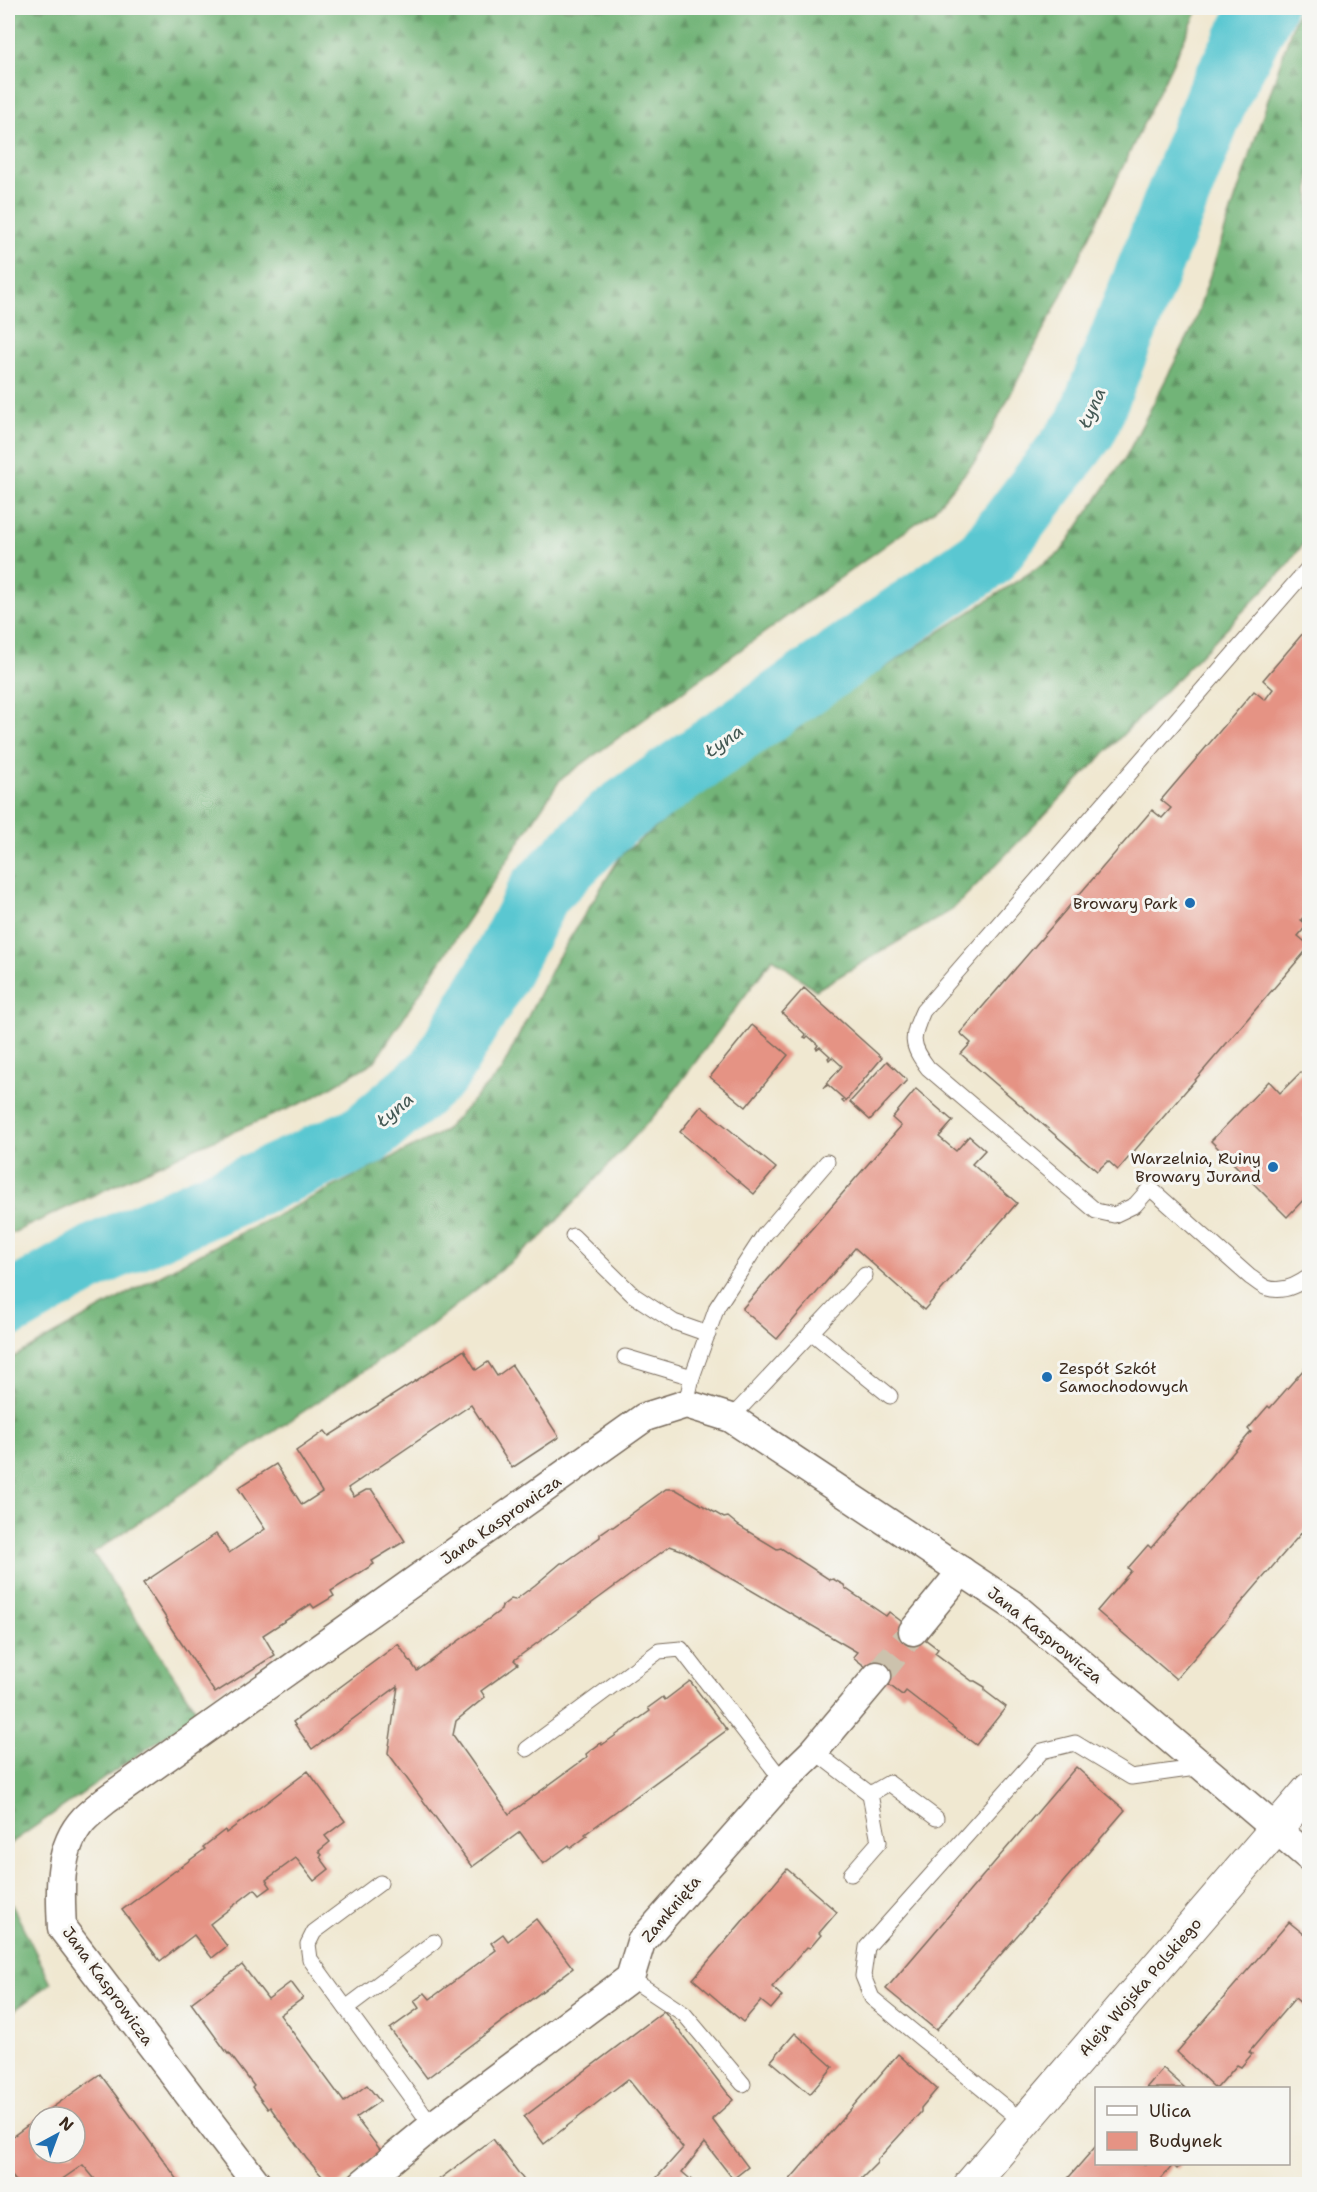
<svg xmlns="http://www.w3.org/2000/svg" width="1317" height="2192" font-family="'Shantell Sans',sans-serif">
<defs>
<pattern id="forest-firs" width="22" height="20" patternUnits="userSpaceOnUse" patternTransform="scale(1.5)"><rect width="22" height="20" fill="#72b478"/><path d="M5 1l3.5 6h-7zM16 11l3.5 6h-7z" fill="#5f9362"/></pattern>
</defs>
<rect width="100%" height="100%" fill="#f6f6f2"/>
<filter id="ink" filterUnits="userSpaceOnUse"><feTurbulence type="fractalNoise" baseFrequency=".0167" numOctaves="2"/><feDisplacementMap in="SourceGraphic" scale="12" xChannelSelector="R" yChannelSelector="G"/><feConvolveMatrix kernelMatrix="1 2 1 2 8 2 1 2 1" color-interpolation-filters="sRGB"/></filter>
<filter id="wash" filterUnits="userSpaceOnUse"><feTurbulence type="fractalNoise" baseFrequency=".008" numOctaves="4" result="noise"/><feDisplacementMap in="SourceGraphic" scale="24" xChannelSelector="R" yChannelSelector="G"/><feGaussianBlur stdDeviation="1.35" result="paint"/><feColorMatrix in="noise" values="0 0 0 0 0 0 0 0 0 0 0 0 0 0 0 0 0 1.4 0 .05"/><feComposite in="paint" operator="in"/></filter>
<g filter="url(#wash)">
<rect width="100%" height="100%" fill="#f0e8d1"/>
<g fill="url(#forest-firs)" stroke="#566f4b" stroke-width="1.5">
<polygon points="8,8 1199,8 1056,306 977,459 933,511 560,780 375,1061 311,1099 195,1148 8,1235"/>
<polygon points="1301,8 1310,8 1309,536 1287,566 952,910 816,990 773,958 662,1107 543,1236 429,1327 93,1553 198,1713 8,1845 8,1360 193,1257 443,1132 501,1071 554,964 621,855 757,747 890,664 1060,553 1125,458 1193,327 1295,18"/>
<polygon points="8,1897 51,1983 8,2015"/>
</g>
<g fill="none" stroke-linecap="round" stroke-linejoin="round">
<polyline stroke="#5ac7d1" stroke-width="64" points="8,1306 99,1254 364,1136 439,1072 495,978 540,891 613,818 986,558 1086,427 1217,97 1263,8"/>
</g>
<g id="blocks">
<g fill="#e59384">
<polygon points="1310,625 1310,909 1301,920 1307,925 1298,936 1310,946 1118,1170 1108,1161 1097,1171 961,1054 971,1043 960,1033 1152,810 1162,818 1171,808 1161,800 1254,691 1265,700 1273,689 1263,680"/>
<polygon points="804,988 882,1058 844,1103 842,1101 844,1099 828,1085 823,1088 842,1066 832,1057 829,1060 828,1058 830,1056 820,1047 817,1049 816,1048 818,1045 808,1036 806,1038 804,1037 806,1035 782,1013"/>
<polygon points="752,1025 788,1055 746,1107 710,1077"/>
<polygon points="887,1061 907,1080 870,1120 850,1102"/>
<polygon points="1301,1072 1310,1080 1310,1110 1303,1115 1310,1121 1310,1193 1287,1217 1211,1141 1269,1081 1280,1093"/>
<polygon points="916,1089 953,1121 939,1137 956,1151 969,1136 985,1150 972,1164 1017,1203 924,1310 855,1248 777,1339 742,1309 901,1126 892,1118"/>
<polygon points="701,1106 776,1168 754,1194 680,1132"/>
<polygon points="464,1350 476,1370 488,1362 497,1376 512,1365 559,1437 512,1468 471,1405 348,1488 354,1497 366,1490 372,1490 405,1541 372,1561 374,1564 331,1591 334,1596 314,1608 311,1604 263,1635 275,1655 215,1693 167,1622 168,1621 143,1583 216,1534 229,1553 265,1529 238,1488 276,1464 302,1505 322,1492 296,1451 325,1431 329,1436"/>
<polygon points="1305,1368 1310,1372 1310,1523 1176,1679 1097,1611 1131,1571 1128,1568 1148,1545 1151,1548 1251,1432 1248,1429 1268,1406 1270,1408"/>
<polygon points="666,1489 675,1489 724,1518 728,1517 739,1526 777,1549 781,1548 830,1580 833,1579 844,1585 845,1588 886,1616 889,1612 938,1649 935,1653 972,1681 975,1681 985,1687 985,1691 1006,1707 976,1745 906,1691 903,1695 901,1694 853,1657 857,1652 684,1551 670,1546 514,1660 518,1664 481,1691 485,1697 456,1721 453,1735 509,1814 587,1757 586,1754 601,1743 602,1745 650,1711 648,1708 663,1697 665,1700 690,1681 727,1730 585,1834 587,1836 571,1848 569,1845 543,1864 520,1832 472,1867 388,1753 398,1686 312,1749 293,1722 398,1644 417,1671 501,1610 502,1606 511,1599 515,1600 535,1585 561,1563 564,1563 581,1551 600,1537 600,1534 610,1527 613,1527"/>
<polygon points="1076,1767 1125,1810 936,2030 886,1989"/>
<polygon points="308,1771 345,1821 325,1836 330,1842 319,1851 322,1855 320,1857 329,1869 314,1881 296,1858 266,1880 271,1887 260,1895 255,1889 210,1924 227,1946 212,1958 194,1935 160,1961 122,1910 205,1849 203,1847 225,1830 226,1833"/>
<polygon points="787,1869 837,1912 819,1933 821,1935 810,1948 807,1947 772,1987 782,1996 771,2009 761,2001 743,2022 693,1979"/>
<polygon points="536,1919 573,1968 427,2078 390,2029 419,2008 414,2001 425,1993 430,1999 496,1950 491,1943 503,1934 508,1941"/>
<polygon points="1289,1922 1310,1939 1310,2011 1295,1998 1249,2052 1252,2054 1241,2067 1237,2065 1217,2088 1215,2088 1177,2052"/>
<polygon points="242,1965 268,1999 291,1982 303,1998 280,2015 344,2102 367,2085 380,2101 356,2118 382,2152 338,2184 329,2184 306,2158 270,2107 268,2109 252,2088 254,2086 229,2053 228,2054 191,2003"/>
<polygon points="664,2011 733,2100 712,2119 748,2167 733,2179 705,2143 682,2172 695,2183 694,2184 651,2184 683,2148 628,2079 544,2144 524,2117"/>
<polygon points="795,2033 833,2067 810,2094 771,2061"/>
<polygon points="898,2054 937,2089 921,2108 921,2112 877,2160 877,2163 856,2184 786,2184"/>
<polygon points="1163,2068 1185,2088 1146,2088"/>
<polygon points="100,2074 181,2184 99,2184 83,2165 55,2184 18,2184 8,2171 8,2140 39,2117 39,2153 75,2153 75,2117 39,2117"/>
<polygon points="493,2139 526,2183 524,2184 433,2184"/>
<polygon points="1096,2146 1096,2164 1182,2164 1177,2169 1173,2165 1157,2184 1063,2184"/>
</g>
</g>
</g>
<g filter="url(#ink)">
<use href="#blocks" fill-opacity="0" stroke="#7a6c5d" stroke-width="1.5"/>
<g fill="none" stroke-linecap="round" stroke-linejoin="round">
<polyline stroke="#ccc2ad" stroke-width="28" stroke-dasharray="28 14" stroke-linecap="butt" points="877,1676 913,1631"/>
<defs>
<g id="lane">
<path d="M1310,566L923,1011C911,1038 910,1044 928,1068L1096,1211L1114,1215L1135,1205L1150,1188L1250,1277C1255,1280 1261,1286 1267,1288C1282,1293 1298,1285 1310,1276"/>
<polyline points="573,1236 633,1295 674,1322 708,1334"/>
<polyline points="811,1332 890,1396"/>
<polyline points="625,1357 692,1377"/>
<polyline points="686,1404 692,1377 717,1307 764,1235 827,1162"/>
<polyline points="731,1418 865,1275"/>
<polyline points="527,1749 659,1651 681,1649 783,1781"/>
<polyline points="814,1751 870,1794 879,1842 851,1874"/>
<polyline points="870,1794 889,1783 936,1818"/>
<polyline points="380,1883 314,1932 308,1944 310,1959 432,2126"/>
<polyline points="630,1978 684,2014 743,2084"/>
<polyline points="346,2008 434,1942"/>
<polyline points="1024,2123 872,1998 863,1976 867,1947 1042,1751 1075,1743 1131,1777 1203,1767"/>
</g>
<g id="street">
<polyline points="913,1631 962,1571"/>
<path d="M257,2184L62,1928C60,1891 57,1848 84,1819C91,1812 99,1806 106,1800L645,1417L686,1404L731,1418L1014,1606L1310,1858"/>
<polyline points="362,2184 432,2126 630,1978 641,1942 783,1781 814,1751 877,1676"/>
</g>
<polyline id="secondary" points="971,2184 1310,1789"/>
</defs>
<use href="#lane" stroke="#7a6c5d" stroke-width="17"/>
<use href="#street" stroke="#7a6c5d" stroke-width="31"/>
<use href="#secondary" stroke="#7a6c5d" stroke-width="35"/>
<use href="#lane" stroke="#fff" stroke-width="15"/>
<use href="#street" stroke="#fff" stroke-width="28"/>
<use href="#secondary" stroke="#fff" stroke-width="33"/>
</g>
</g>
<g fill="#1f6fb2" stroke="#f6f6f2" stroke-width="2">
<circle cx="1190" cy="903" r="6"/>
<circle cx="1273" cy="1167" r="6"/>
<circle cx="1047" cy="1377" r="6"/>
</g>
<g text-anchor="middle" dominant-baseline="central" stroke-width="6" stroke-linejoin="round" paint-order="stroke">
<g font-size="16" fill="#3b2a1e" stroke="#f6f6f2" text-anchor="end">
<text x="1178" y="903">Browary Park</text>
<text x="1261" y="1158">Warzelnia, Ruiny<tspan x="1261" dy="18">Browary Jurand</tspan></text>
<text x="1059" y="1368" text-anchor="start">Zespół Szkół<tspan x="1059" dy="18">Samochodowych</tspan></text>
</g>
<g font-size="16" fill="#3b2a1e" stroke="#f6f6f2">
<text transform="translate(501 1520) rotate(-35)">Jana Kasprowicza</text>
<text transform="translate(1045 1635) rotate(39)">Jana Kasprowicza</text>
<text transform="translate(671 1909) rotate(-50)">Zamknięta</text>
<text transform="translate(108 1986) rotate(54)">Jana Kasprowicza</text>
<text transform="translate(1140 1987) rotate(-49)">Aleja Wojska Polskiego</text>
</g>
<g font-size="18" font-style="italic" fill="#445954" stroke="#f6f6f2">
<text transform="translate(1092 408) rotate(-66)">Łyna</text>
<text transform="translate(724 741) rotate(-35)">Łyna</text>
<text transform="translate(395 1110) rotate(-40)">Łyna</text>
</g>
</g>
<rect width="1317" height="2192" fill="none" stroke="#f6f6f2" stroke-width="30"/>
<rect x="1095" y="2087" width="195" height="78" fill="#f6f6f2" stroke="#aba49d" stroke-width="1.5"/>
<rect x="1107" y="2106" width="30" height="9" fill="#ffffff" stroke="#aba49d" stroke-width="1.5"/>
<text x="1149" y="2117" font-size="18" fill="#3b2a1e">Ulica</text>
<rect x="1107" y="2132" width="30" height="18" fill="#e59384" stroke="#aba49d" stroke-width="1.5"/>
<text x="1149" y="2147" font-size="18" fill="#3b2a1e">Budynek</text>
<g transform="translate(57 2135) rotate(41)"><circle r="28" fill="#f6f6f2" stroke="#aba49d" stroke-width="1.5"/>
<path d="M0-4.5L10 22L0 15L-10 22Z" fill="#1f6fb2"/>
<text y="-9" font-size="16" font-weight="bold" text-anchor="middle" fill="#3b2a1e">N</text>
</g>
</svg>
